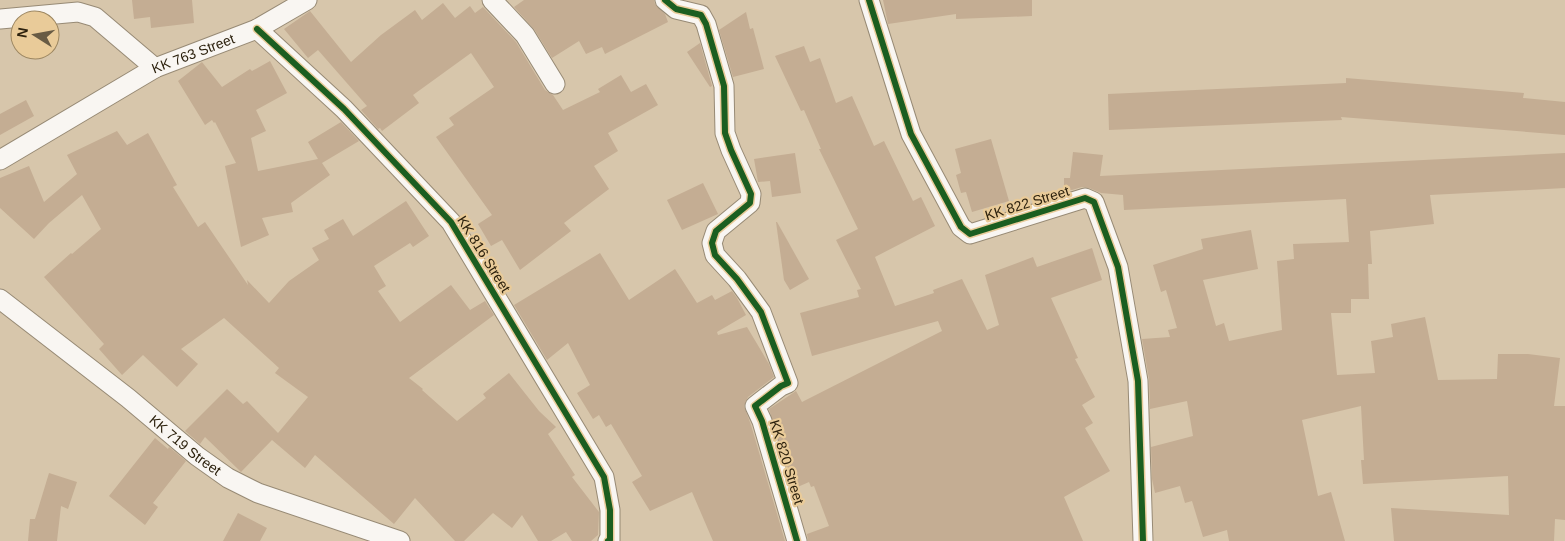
<svg xmlns="http://www.w3.org/2000/svg" width="1565" height="541" font-family="Arial,sans-serif">
<rect width="100%" height="100%" fill="#d7c6ab"/>
<g fill="#c4ad93">
<polygon points="132,0 192,0 194,23 151,28 150,17 134,19"/>
<polygon points="524,0 654,0 655,4 665,14 668,22 605,54 602,47 586,54 579,41 552,58 534,29 514,7"/>
<polygon points="883,0 1032,0 1032,16 956,19 956,14 888,24"/>
<polygon points="443,3 455,18 470,6 475,13 483,7 516,42 545,90 553,95 563,110 600,92 598,89 621,75 631,92 646,84 658,105 608,133 618,151 594,166 609,189 564,223 571,231 520,270 502,240 491,246 478,224 492,215 436,137 454,125 449,118 494,87 471,53 413,95 419,103 382,131 380,128 378,129 361,110 367,106 318,50 308,58 284,29 310,11 351,62 381,35 415,10 422,20"/>
<polygon points="746,12 750,29 753,28 764,69 733,77 719,30"/>
<polygon points="700,43 712,86 710,87 687,52"/>
<polygon points="804,46 810,62 820,58 836,103 852,96 874,146 884,141 913,201 921,197 935,226 875,257 895,306 934,293 933,290 962,279 987,330 999,325 985,275 1033,257 1037,267 1092,248 1102,280 1051,298 1078,358 1075,359 1095,397 1082,405 1093,423 1085,428 1110,471 1064,497 1083,541 808,541 807,534 829,526 814,486 811,487 809,482 793,489 769,409 796,391 802,402 942,331 938,321 812,356 800,313 859,297 857,290 861,289 836,240 858,229 819,149 821,149 804,110 801,111 775,56"/>
<polygon points="270,61 287,93 256,110 266,131 251,138 258,171 318,159 308,142 341,122 359,141 322,163 330,175 291,203 293,212 262,218 269,235 241,247 225,166 236,163 215,122 214,123 212,120 205,125 178,81 202,62 222,87 250,69 252,71"/>
<polygon points="1346,78 1524,93 1523,98 1565,102 1565,135 1341,117 1342,120 1109,130 1108,94 1346,83"/>
<polygon points="26,100 34,116 0,135 0,114"/>
<polygon points="117,131 127,145 148,133 177,185 173,187 198,227 205,222 248,285 247,280 269,303 289,281 319,260 312,248 329,239 324,230 343,219 353,236 406,201 429,236 413,247 410,243 374,266 386,286 378,291 400,322 451,285 470,310 485,301 494,315 409,378 423,389 422,390 457,421 486,398 483,394 509,373 539,411 556,427 548,434 575,475 572,477 599,512 598,535 591,541 572,541 566,532 551,541 538,541 522,515 512,528 493,513 464,541 455,541 415,498 394,524 315,455 305,468 272,440 241,472 205,437 200,444 185,431 227,389 243,404 247,401 278,433 308,397 275,373 279,368 224,318 181,349 198,364 177,387 143,355 122,375 99,349 104,344 44,277 71,253 72,254 101,229 82,195 49,223 34,239 0,208 0,178 29,166 44,202 77,174 67,155"/>
<polygon points="991,139 1009,201 972,212 966,192 961,193 956,175 961,173 955,149"/>
<polygon points="1073,152 1103,155 1100,176 1565,153 1565,188 1430,195 1434,224 1370,231 1372,264 1368,264 1369,299 1351,299 1351,313 1331,313 1337,375 1375,373 1371,341 1393,337 1391,324 1425,317 1438,380 1497,379 1498,354 1528,354 1560,358 1554,406 1565,406 1565,520 1555,519 1554,541 1394,541 1391,508 1509,515 1508,476 1363,484 1361,460 1364,460 1361,406 1302,420 1318,496 1331,492 1345,541 1229,541 1227,530 1203,537 1192,501 1185,503 1180,486 1155,493 1152,479 1151,447 1193,436 1187,401 1150,409 1149,379 1142,339 1170,337 1168,330 1177,328 1166,290 1161,292 1153,265 1203,249 1201,239 1251,230 1258,269 1203,280 1216,326 1224,323 1229,341 1282,330 1277,261 1294,259 1293,244 1349,242 1346,199 1124,210 1123,195 1101,193 1089,188 1082,187 1072,190 1064,189 1064,178 1070,178"/>
<polygon points="795,153 801,193 772,197 770,181 758,182 754,159"/>
<polygon points="703,183 718,214 682,230 667,200"/>
<polygon points="776,222 777,222 809,279 790,290 784,280"/>
<polygon points="600,253 629,300 675,269 697,303 712,295 715,300 732,291 737,298 746,315 717,332 718,335 747,327 769,364 774,377 748,397 744,406 751,425 785,541 713,541 692,492 650,511 632,482 642,476 611,424 606,427 599,415 593,419 577,393 590,385 568,343 547,360 514,305"/>
<polygon points="155,438 168,449 169,447 186,461 153,503 158,507 145,525 109,496"/>
<polygon points="49,473 77,482 68,509 61,506 57,541 28,541 30,519 35,519"/>
<polygon points="238,513 267,528 260,541 223,541"/>
</g>
<g fill="none" stroke-linecap="round" stroke-linejoin="round">
<defs>
<g id="minor">
<polyline points="492,0 525,35 555,84"/>
<polyline points="665,0 676,9 701,15 706,24 724,86 725,133 731,150 751,194 750,203 716,231 712,243 715,255 737,279 761,312 788,383 781,386 755,406 762,421 797,541"/>
<polyline points="869,0 911,134 961,227 970,234 1085,198 1094,202 1118,267 1138,381 1143,541"/>
<polyline points="0,19 78,12 95,17 155,68"/>
<polyline points="257,29 344,109 451,222 604,477 610,510 610,540 608,541"/>
<path id="s1" d="M0,160L155,68L257,29L307,0"/>
<path id="s2" d="M0,299L128,398L197,456L228,478L258,493L400,541"/>
</g>
</defs>
<use href="#minor" stroke="#978a75" stroke-width="21"/>
<use href="#minor" stroke="#f9f6f2" stroke-width="19"/>
<defs>
<g id="cycleway">
<polyline points="665,0 676,9 701,15 706,24 724,86 725,133 731,150 751,194 750,203 716,231 712,243 715,255 737,279 761,312 788,383 781,386 755,406 762,421 797,541"/>
<polyline points="869,0 911,134 961,227 970,234 1085,198 1094,202 1118,267 1138,381 1143,541"/>
<polyline points="257,29 344,109 451,222 604,477 610,510 610,540 608,541"/>
</g>
</defs>
<use href="#cycleway" stroke="#e9cb99" stroke-width="9"/>
<use href="#cycleway" stroke="#1b5e20" stroke-width="6"/>
</g>
<g text-anchor="middle" dominant-baseline="central" stroke-width="4.5" stroke-linejoin="round" paint-order="stroke">
<g font-size="14" fill="#2c210d" stroke="#e9cb99">
<text stroke="none"><textPath href="#s1" startOffset="221">KK 763 Street</textPath></text>
<text transform="translate(1027 203) rotate(-17)">KK 822 Street</text>
<text transform="translate(484 254) rotate(58)">KK 816 Street</text>
<text stroke="none"><textPath href="#s2" startOffset="236">KK 719 Street</textPath></text>
<text transform="translate(787 462) rotate(73)">KK 820 Street</text>
</g>
</g>
<g transform="translate(35 35) rotate(281)"><circle r="24" fill="#e9cb99" stroke="#9d8761"/>
<path d="M0-4L9 19L0 12L-9 19Z" fill="#685b44"/>
<text y="-8" font-size="14" font-weight="bold" text-anchor="middle" fill="#2c210d">N</text>
</g>
</svg>
